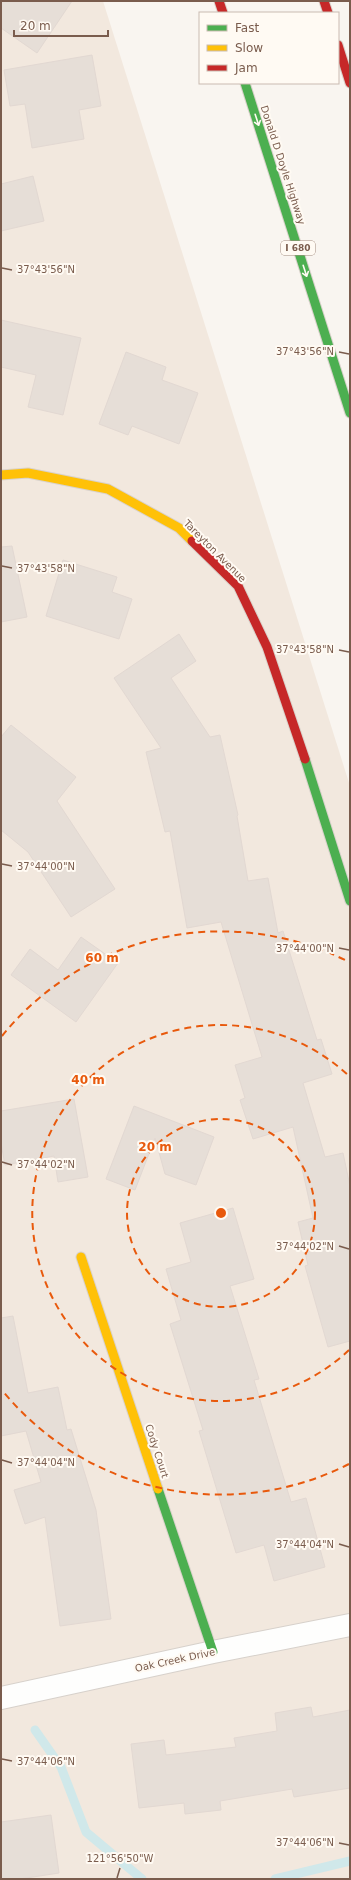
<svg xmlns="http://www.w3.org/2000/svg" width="351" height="1880" font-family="'DejaVu Sans',sans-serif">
<rect width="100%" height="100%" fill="#f9f5f0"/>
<polygon fill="#f2e8de" points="1,1 103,1 350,786 350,1879 1,1879"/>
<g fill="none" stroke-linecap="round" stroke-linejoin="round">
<g stroke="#d0e8ea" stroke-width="9">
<polyline points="35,1730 61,1767 86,1832 142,1879"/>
<polyline points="275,1879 350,1861"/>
</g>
</g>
<g fill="#e6ded7" stroke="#e2d8d2">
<polygon points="1,1 72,1 37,53 1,28"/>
<polygon points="92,55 101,106 79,110 84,139 32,148 25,104 10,106 4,70"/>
<polygon points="33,176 44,221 1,231 1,184"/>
<polygon points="1,320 81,338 63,415 28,407 36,375 1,367"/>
<polygon points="126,352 166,367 162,380 198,393 179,444 132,426 128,435 99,424"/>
<polygon points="12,546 27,617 1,622 1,547"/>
<polygon points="63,560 117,577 112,592 132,599 119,639 46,616"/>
<polygon points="179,634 196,661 171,678 210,737 220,735 238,815 237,816 248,881 268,878 278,933 283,931 317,1040 321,1039 332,1074 303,1083 325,1157 343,1153 350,1186 350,1341 328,1347 305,1266 308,1265 298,1222 313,1218 293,1127 253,1139 240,1100 245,1098 235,1065 262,1057 221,922 187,928 170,831 165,832 146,752 161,748 114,678"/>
<polygon points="11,725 76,777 57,801 115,889 71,917 28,852 1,830 1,737"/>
<polygon points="81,937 118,963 76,1022 11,975 30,949 58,970"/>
<polygon points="74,1099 88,1177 58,1182 54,1156 5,1165 1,1143 1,1111"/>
<polygon points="134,1106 214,1137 196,1185 165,1174 155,1138 135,1190 106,1179"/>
<polygon points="233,1208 254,1279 230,1286 259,1379 254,1380 291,1502 306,1498 325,1567 274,1581 264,1545 236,1553 199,1431 203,1430 170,1324 181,1320 166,1269 191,1262 180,1223"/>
<polygon points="13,1316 28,1393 58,1387 67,1430 71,1429 96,1510 111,1619 60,1626 45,1517 25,1524 14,1490 41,1482 26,1431 1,1436 1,1318"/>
<polygon points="311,1707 313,1717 350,1710 350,1788 294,1797 292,1789 220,1801 221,1810 185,1814 184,1803 139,1808 131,1744 164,1740 166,1755 236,1747 234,1738 277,1731 275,1713"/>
<polygon points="51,1815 59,1873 20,1879 1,1879 1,1822"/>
</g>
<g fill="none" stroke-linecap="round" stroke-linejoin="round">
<defs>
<polyline id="street" points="1,1698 213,1652 350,1625"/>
<g id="fast">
<polyline points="245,83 350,413"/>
<polyline points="305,759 350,901"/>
<polyline points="158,1489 213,1652"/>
</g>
<g id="slow">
<polyline points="1,475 28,473 108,489 179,528 192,541"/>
<polyline points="81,1257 158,1489"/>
</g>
<g id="jam">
<polyline points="219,1 223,13"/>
<polyline points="324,1 328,13"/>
<polyline points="338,45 350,83"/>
<polyline points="192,541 238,586 267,647 305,759"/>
</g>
</defs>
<use href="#street" stroke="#d7d1cb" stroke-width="24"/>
<use href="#fast" stroke="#d9d2cb" stroke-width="11"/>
<use href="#slow" stroke="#d9d2cb" stroke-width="11"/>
<use href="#jam" stroke="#d9d2cb" stroke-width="11"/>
<use href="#street" stroke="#fefefd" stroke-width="22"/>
<use href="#fast" stroke="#4caf50" stroke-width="9"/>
<use href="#slow" stroke="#ffc107" stroke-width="9"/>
<use href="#jam" stroke="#c62828" stroke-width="9"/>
</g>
<defs><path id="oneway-shaft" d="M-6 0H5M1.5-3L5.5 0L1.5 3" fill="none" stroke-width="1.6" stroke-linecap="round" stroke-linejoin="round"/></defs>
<g stroke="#fffaf3">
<use href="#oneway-shaft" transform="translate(257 120) rotate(72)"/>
<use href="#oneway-shaft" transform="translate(305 271) rotate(72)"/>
</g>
<path fill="none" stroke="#7a5c4d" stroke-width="1.5" d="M2,268L12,270M339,352L349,354M2,566L12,568M339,650L349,652M2,864L12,866M339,948L349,950M2,1162L12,1165M339,1246L349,1249M2,1460L12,1463M339,1544L349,1547M2,1759L12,1761M339,1843L349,1845M117,1878L120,1868"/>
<g fill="none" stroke="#e8590c" stroke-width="2" stroke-dasharray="7 5">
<circle cx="221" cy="1213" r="94"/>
<path d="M349 1350A188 188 0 1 1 349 1076"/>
<path d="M349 1464A282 282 0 0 1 2 1390M2 1036A282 282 0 0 1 349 962"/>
</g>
<g text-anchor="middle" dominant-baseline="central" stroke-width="4" stroke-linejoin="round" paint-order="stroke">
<rect fill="#fffaf3" stroke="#a28b7f" stroke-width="1" x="281" y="241" width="34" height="14" rx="3"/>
<g font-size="9" font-weight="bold" fill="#7a5c4d">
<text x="298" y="248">I 680</text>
</g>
<g font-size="10" fill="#7a5c4d" stroke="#fffaf3">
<text transform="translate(283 165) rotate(72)">Donald D Doyle Highway</text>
<text transform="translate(215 551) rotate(45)">Tareyton Avenue</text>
<text transform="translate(157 1451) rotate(72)">Cody Court</text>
<text transform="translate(175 1660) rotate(-12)">Oak Creek Drive</text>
</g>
</g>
<g font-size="10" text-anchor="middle" fill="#7a5c4d" stroke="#fffaf3" stroke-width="4" stroke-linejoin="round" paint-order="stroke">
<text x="46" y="273">37°43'56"N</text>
<text x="305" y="355">37°43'56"N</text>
<text x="46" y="572">37°43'58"N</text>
<text x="305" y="653">37°43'58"N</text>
<text x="46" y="870">37°44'00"N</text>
<text x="305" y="952">37°44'00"N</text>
<text x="46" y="1168">37°44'02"N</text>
<text x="305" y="1250">37°44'02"N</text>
<text x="46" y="1466">37°44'04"N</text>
<text x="305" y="1548">37°44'04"N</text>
<text x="46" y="1765">37°44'06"N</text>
<text x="305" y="1846">37°44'06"N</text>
<text x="120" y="1862">121°56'50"W</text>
</g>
<circle cx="221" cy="1213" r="6" fill="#e8590c" stroke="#fffaf3" stroke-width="2"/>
<g font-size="12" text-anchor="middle" font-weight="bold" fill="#e8590c" stroke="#fffaf3" stroke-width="4" stroke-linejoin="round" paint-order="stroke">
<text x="102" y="962">60 m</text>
<text x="88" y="1084">40 m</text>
<text x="155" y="1151">20 m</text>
</g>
<rect width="351" height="1880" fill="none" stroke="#7a5c4d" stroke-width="4"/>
<rect x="199" y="12" width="140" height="72" fill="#fffaf3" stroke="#cabbb1"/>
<rect x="207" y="25" width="20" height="6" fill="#4caf50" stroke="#cabbb1"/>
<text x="235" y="32" font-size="12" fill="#7a5c4d">Fast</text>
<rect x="207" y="45" width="20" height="6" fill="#ffc107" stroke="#cabbb1"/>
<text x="235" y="52" font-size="12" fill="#7a5c4d">Slow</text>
<rect x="207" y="65" width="20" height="6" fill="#c62828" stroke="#cabbb1"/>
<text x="235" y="72" font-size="12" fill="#7a5c4d">Jam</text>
<path d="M14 30v6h94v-6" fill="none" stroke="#7a5c4d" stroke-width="2"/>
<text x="20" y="30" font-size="12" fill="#7a5c4d" stroke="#fffaf3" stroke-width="3" paint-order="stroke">20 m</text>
</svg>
